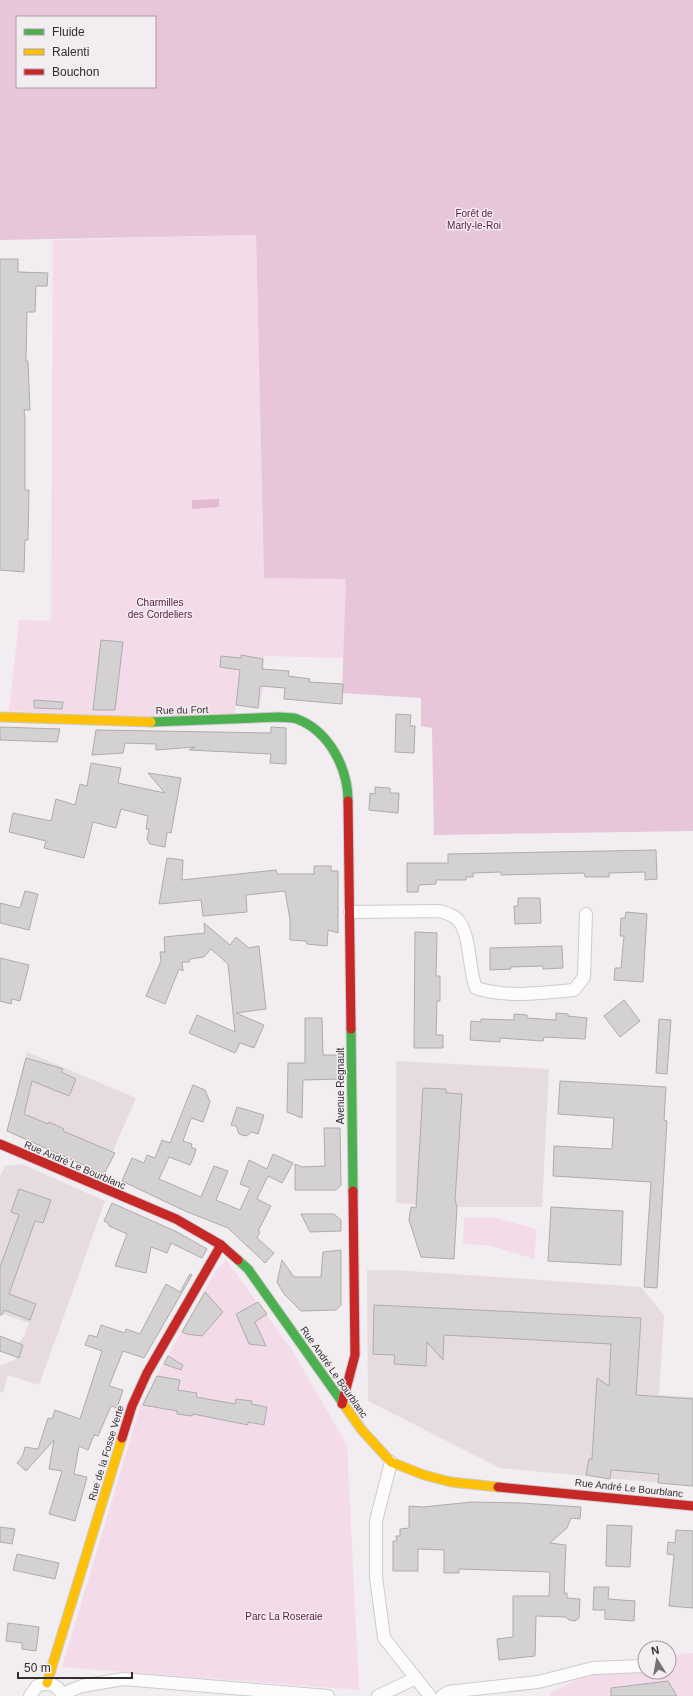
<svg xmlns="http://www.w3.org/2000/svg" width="693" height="1696" font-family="Helvetica,sans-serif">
<rect width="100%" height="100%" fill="#f2edf0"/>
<g fill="#e5dbe1">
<polygon points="27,1052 136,1098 103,1174 7,1131"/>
<polygon points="396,1061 549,1069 542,1207 457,1207 396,1203"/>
<polygon points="22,1164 105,1201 39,1385 8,1375 3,1393 0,1392 0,1366 19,1358 23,1345 19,1343 24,1336 29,1323 0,1313 0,1176 5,1166"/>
<polygon points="367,1270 395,1270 641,1287 664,1315 659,1395 693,1397 693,1486 500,1468 368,1401"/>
</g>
<g fill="#f4dbe9">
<polygon points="256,235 264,578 347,578 344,658 264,656 264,683 260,708 236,704 234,714 170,718 9,711 19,620 51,621 53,240"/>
<polygon points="492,1217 537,1229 534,1259 488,1245 463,1244 464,1218"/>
<polygon points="226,1260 292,1350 347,1445 359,1690 62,1667 141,1404 216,1270"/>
<polygon points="693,1653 693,1696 551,1696 549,1693 587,1675 645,1670 645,1672 669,1672 669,1655"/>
</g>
<path fill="#e7c6d9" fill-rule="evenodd" d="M0,0H693V831L434,835L432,728L421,726V698L342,693L346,579L264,578L256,235L0,240ZM17,17H155V87H17Z"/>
<polygon fill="#e3bbd1" points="219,499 219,507 192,509 192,500"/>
<g fill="#d3d1d2" stroke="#adacac">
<polygon points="0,259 18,259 18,272 48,273 47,286 36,286 35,312 27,312 26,361 28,361 30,410 24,410 25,418 25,490 29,490 28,540 25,540 24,572 0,570"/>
<polygon points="101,640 123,642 115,710 93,710"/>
<polygon points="241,655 263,659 262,669 289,671 288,676 310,679 309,682 343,684 342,704 284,699 285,688 260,686 258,708 236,705 240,670 220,667 221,656 241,658"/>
<polygon points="34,700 63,702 62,709 34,708"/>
<polygon points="396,714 411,715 410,726 415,726 414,753 395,752"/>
<polygon points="0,727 60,729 57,742 0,740"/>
<polygon points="271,727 286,728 286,764 270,763 271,754 189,750 195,747 156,750 156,744 125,743 123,753 92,755 96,730 271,733"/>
<polygon points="91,763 121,768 118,783 165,793 148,773 181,778 171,833 167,832 165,847 150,844 147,839 149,829 146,829 148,816 121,809 116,828 93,822 84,858 44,848 46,841 9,832 13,813 51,821 56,799 75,805 80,784 87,786"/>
<polygon points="375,787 390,788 390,793 399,793 398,813 369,810 370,793 375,794"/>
<polygon points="656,850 657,879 645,880 645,872 609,873 609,877 585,877 584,873 501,875 501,872 473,873 473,877 466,877 466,880 436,880 436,884 419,885 418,892 407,892 407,863 448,863 448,854"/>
<polygon points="167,858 183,860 182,880 276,870 277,874 314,874 314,866 331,866 331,871 338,871 338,933 328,930 327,946 307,944 306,941 290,940 290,919 285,891 246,895 247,912 203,916 201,900 159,904"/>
<polygon points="25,891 38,894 29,930 0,923 0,903 20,908"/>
<polygon points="518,898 540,898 541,923 515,924 514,906 518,906"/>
<polygon points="626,912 647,914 643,982 614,980 615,968 621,968 624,936 620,936 621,918 625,918"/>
<polygon points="204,923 230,945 236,937 249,948 259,946 266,1009 236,1013 264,1025 254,1048 240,1043 235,1053 189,1033 197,1015 235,1032 228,964 211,949 204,957 190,959 189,962 182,962 183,971 179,969 165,1004 146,996 161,961 160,952 165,952 164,937 205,933"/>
<polygon points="415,932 437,933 436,976 440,976 440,1001 437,1001 436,1035 443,1035 443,1048 414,1048"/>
<polygon points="562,946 563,968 543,969 543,966 510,967 511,969 490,970 490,948"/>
<polygon points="0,958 29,965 20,1001 12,999 11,1004 0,1001"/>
<polygon points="624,1000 640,1021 620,1037 604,1016"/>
<polygon points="556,1013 568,1014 568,1016 587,1018 585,1039 544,1037 543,1041 500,1038 500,1042 470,1040 471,1021 481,1022 481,1019 514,1020 514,1014 527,1015 527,1018 556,1020"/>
<polygon points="305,1018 322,1018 323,1055 339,1055 340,1079 303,1080 302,1118 287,1112 288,1063 305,1063"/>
<polygon points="659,1019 671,1020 667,1074 656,1073"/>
<polygon points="26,1058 63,1069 61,1072 76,1079 69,1096 32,1081 24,1114 48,1124 49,1122 64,1129 63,1131 115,1153 104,1174 7,1131"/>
<polygon points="560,1081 666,1087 664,1120 667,1121 657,1288 644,1287 651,1182 553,1176 554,1146 612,1149 614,1118 558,1114"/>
<polygon points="193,1085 205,1090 210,1102 203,1122 191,1118 183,1141 192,1144 191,1147 196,1149 194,1156 190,1165 169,1157 159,1179 201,1197 214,1166 228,1171 216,1200 240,1210 250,1188 240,1184 249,1160 267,1169 273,1154 293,1163 282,1183 268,1176 257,1199 271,1206 258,1231 260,1232 257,1238 274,1253 265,1263 228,1228 185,1211 122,1181 132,1158 144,1163 147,1155 155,1158 162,1140 170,1143"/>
<polygon points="423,1088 446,1089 446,1093 462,1094 455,1200 457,1207 454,1259 421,1257 409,1220 411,1207 416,1208"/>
<polygon points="237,1107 264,1115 258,1134 252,1132 246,1136 239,1134 236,1126 231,1125"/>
<polygon points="324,1128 340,1128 341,1185 336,1190 295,1190 295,1164 302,1167 325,1166"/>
<polygon points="19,1189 51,1200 43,1223 35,1221 9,1294 36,1304 30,1320 4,1310 2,1315 0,1315 0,1267 19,1215 11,1212"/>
<polygon points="112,1203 177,1232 207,1249 202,1258 171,1243 167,1253 151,1247 146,1273 115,1266 127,1234 109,1226 108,1223 104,1221"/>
<polygon points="551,1207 623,1211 621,1265 548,1261"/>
<polygon points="301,1214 334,1214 341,1220 341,1231 310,1232"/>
<polygon points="341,1250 341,1305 336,1310 301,1311 284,1294 277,1282 282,1260 294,1277 321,1277 323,1252"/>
<polygon points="190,1274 192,1275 144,1358 123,1351 109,1386 123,1390 117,1408 111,1406 98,1436 94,1435 88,1450 79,1446 74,1474 87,1477 75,1521 49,1514 62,1471 49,1469 54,1440 26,1471 17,1463 23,1455 25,1447 38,1449 48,1418 52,1419 55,1410 80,1419 102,1351 85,1345 89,1335 97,1337 101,1325 125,1333 126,1329 140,1334 166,1284 180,1292"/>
<polygon points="205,1292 223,1312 202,1336 186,1334 182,1332"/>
<polygon points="258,1302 267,1314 255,1322 266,1346 249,1344 236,1314"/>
<polygon points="374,1305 641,1318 636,1395 693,1399 693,1486 658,1483 659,1474 611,1470 610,1479 586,1475 589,1459 592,1459 597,1378 609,1386 611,1344 444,1335 443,1360 427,1342 426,1366 394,1364 395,1355 373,1354"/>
<polygon points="0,1336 23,1345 19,1358 0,1351"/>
<polygon points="168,1356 183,1365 181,1370 164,1364"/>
<polygon points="157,1376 180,1380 178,1390 197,1393 196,1397 235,1404 236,1399 252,1401 251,1404 267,1407 264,1425 248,1422 248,1425 193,1414 192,1416 177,1414 177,1411 143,1405"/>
<polygon points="472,1502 522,1503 581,1507 580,1519 571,1518 567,1528 550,1543 566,1545 564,1593 567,1593 567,1598 580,1599 579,1618 575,1621 569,1620 566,1617 536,1616 535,1656 499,1660 497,1639 513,1637 513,1596 549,1596 550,1572 459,1569 459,1573 444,1573 444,1550 418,1549 418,1571 393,1571 393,1541 397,1541 396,1536 400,1536 400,1529 409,1528 409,1506 423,1507"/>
<polygon points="607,1525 632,1526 630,1567 606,1566"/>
<polygon points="0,1527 15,1529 12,1544 0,1542"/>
<polygon points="676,1530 693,1531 693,1608 669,1606 674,1555 667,1554 668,1542 675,1543"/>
<polygon points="17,1554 59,1563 55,1579 13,1570"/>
<polygon points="594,1587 609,1587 608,1599 635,1601 634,1621 605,1619 605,1610 593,1610"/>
<polygon points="8,1623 39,1627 36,1651 22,1649 22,1643 6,1641"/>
<polygon points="668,1681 677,1696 611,1696 611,1688"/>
</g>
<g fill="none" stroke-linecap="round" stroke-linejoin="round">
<defs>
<g id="street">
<path d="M350,912L439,911C446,913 454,915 458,920C471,935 468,968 476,988C506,998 543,993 574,990L584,977L586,914"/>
<polyline points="391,1462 376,1521 376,1577 384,1638 430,1696"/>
<polyline points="62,1694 82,1686 123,1679 328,1696"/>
<path d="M30,1696L37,1686C48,1681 58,1684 63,1696"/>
<polyline points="378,1696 416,1678"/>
<polyline points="442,1696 448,1692 538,1682 593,1668 642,1666"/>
</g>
<g id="fast">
<path d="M151,722L279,717C285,718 292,717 297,719C329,731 348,768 348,801"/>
<polyline points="351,1029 353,1191"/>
<polyline points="238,1260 248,1269 342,1402"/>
</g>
<g id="slow">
<polyline points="0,717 151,722"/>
<polyline points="342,1402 361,1429 391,1462 424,1475 451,1482 498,1487"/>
<polyline points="47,1683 122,1438"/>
</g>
<g id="jam">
<polyline points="348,801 351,1029"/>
<polyline points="0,1144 176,1219 221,1245 238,1260"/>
<polyline points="342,1404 355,1355 353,1191"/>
<polyline points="122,1438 132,1406 147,1373 221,1245"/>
<polyline points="498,1487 693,1506"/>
</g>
</defs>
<use href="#street" stroke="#cecbcd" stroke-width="14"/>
<use href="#fast" stroke="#cecbcd" stroke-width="11"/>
<use href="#slow" stroke="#cecbcd" stroke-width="11"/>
<use href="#jam" stroke="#cecbcd" stroke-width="11"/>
<use href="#street" stroke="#fdfcfd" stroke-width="12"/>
<use href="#fast" stroke="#4caf50" stroke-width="9"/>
<use href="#slow" stroke="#ffc107" stroke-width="9"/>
<use href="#jam" stroke="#c62828" stroke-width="9"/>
</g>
<g text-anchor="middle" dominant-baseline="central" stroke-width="3" stroke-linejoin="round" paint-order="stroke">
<g font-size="10" fill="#581942" stroke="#f3ecf0">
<text x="474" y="213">Forêt de<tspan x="474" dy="12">Marly-le-Roi</tspan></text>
<text x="160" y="602">Charmilles<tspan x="160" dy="12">des Cordeliers</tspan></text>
<text x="284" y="1616">Parc La Roseraie</text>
</g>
<g font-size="10" fill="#322f30" stroke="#f3ecf0">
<text transform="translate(182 710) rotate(-1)">Rue du Fort</text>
<text transform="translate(340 1086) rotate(-90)">Avenue Regnault</text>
<text transform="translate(75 1165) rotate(23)">Rue André Le Bourblanc</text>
<text transform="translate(334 1372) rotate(55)">Rue André Le Bourblanc</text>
<text transform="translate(106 1453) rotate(-73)">Rue de la Fosse Verte</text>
<text transform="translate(629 1488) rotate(6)">Rue André Le Bourblanc</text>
</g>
</g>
<rect x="16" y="16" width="140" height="72" fill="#f3ecf0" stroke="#a6a0a3"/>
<rect x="24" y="29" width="20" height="6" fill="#4caf50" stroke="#a6a0a3"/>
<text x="52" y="36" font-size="12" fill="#322f30">Fluide</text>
<rect x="24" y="49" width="20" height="6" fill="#ffc107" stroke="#a6a0a3"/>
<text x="52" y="56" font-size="12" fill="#322f30">Ralenti</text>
<rect x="24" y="69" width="20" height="6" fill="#c62828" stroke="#a6a0a3"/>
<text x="52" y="76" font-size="12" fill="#322f30">Bouchon</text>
<g transform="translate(657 1660) rotate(349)"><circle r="19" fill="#f3ecf0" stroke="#a6a0a3"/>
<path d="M0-3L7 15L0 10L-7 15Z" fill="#757273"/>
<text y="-6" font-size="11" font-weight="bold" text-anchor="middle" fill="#322f30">N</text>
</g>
<path d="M18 1672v6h114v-6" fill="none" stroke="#322f30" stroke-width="2"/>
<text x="24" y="1672" font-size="12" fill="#322f30" stroke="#f3ecf0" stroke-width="3" paint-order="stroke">50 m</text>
</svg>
